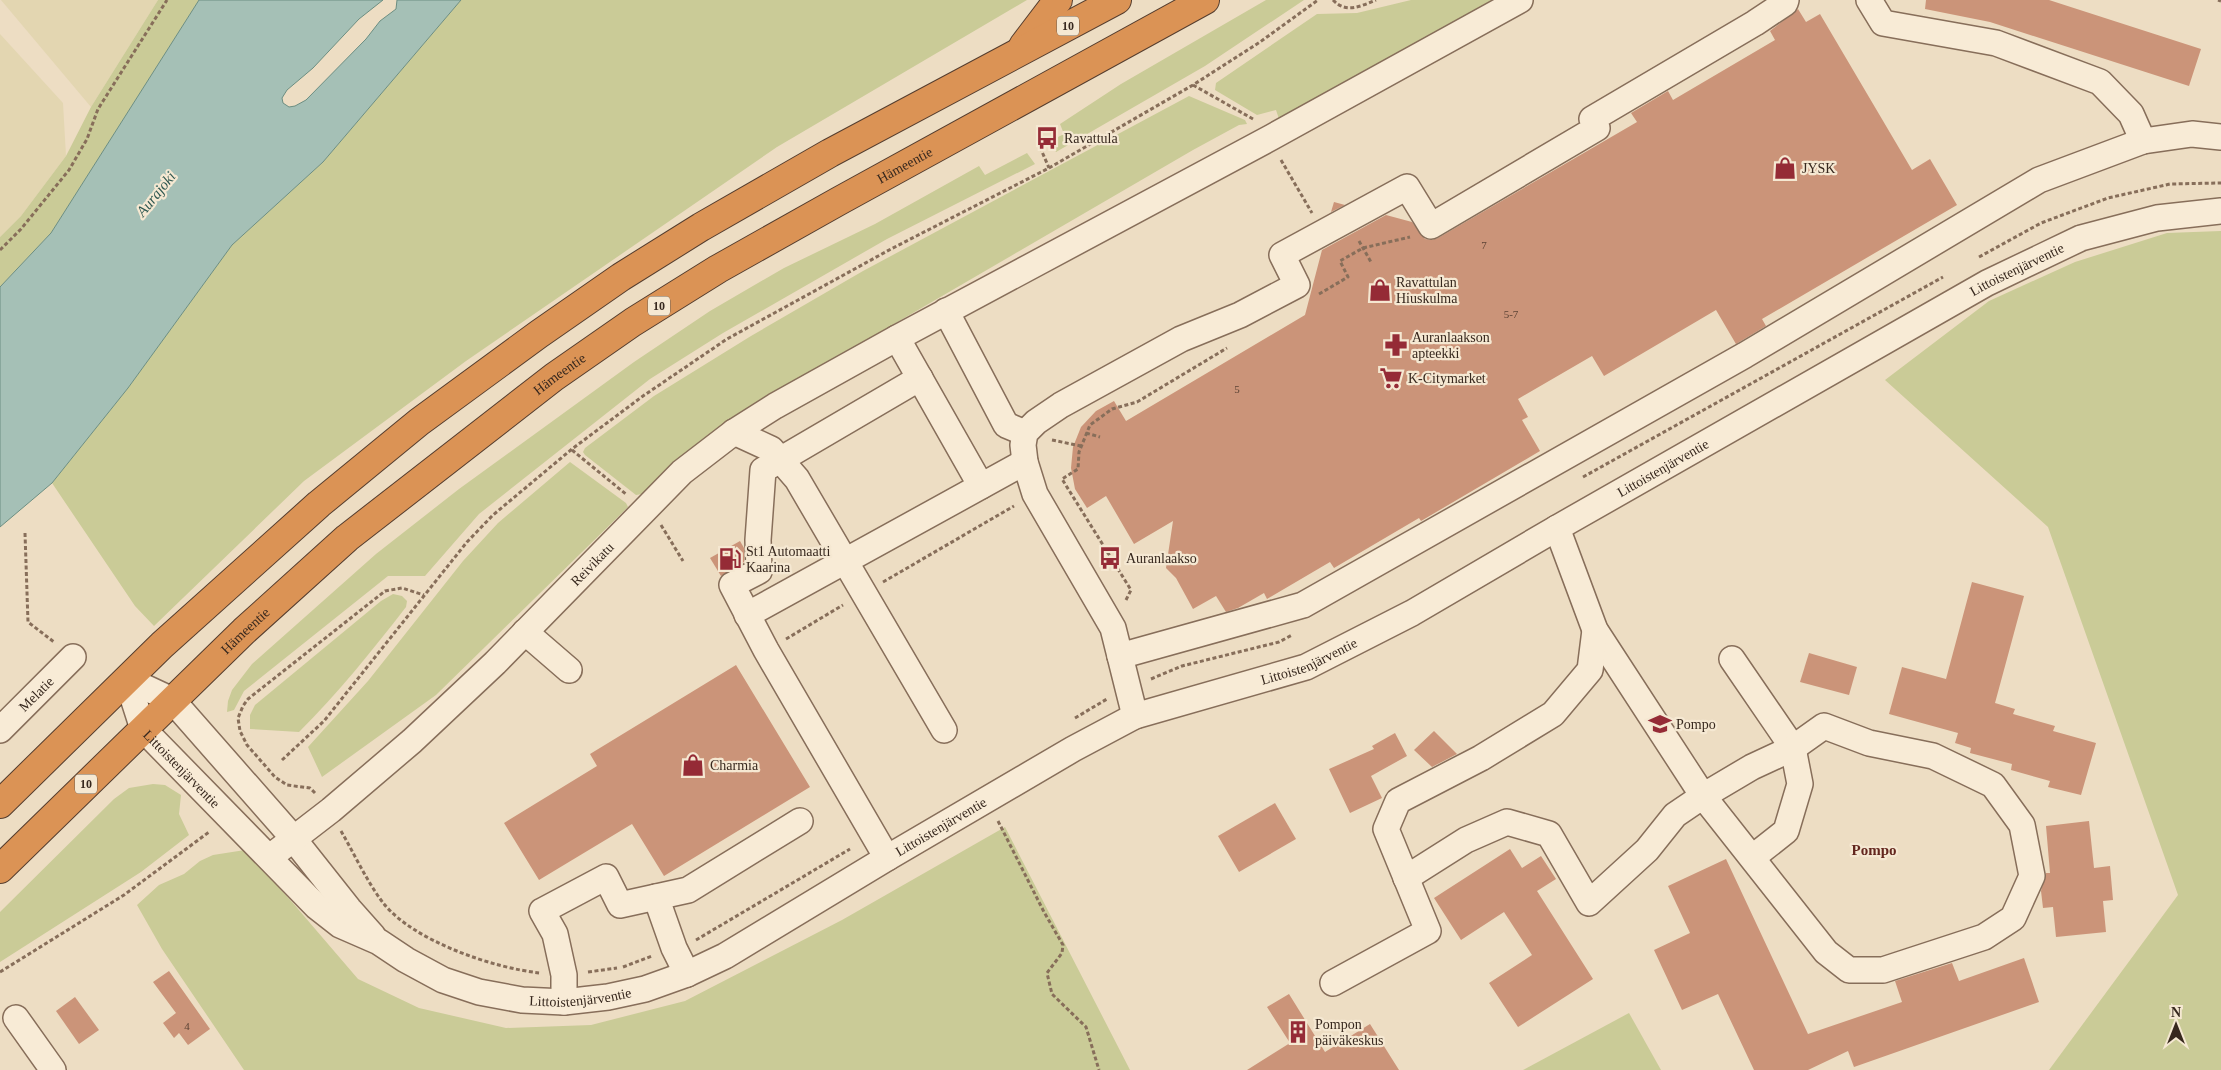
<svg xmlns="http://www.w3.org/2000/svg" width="2221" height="1070" font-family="Georgia,serif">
<rect width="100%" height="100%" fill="#edddc3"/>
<g fill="#e3d6b1">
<polygon points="1,0 158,0 91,107"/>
<polygon points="0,34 63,103 66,156 21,216 0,237"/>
</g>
<g fill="#cacb97">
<polygon points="158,0 199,0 51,233 0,287 0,237 21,216 66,156 91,107"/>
<polygon points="461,0 1027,0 777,147 466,361 304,481 154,626 135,606 52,483 128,388 232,245 323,162"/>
<polygon points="1266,0 1304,0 1205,66 1056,152 1050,141 1064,134 1060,124 1121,84"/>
<polygon points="1411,0 1499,0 1279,119 1276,110 1257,115 1215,90 1216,83 1317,14 1357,13"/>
<polygon points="1189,96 1245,120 1247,124 1239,125 1193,150 760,402 699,442 642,494 636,495 585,455 583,452 585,448 654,396 751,336 863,271"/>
<polygon points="1027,153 1035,164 887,239 723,333 650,379 479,514 425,576 388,576 244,691 234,710 227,712 228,701 232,690 252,664 376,554 459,489 634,362 710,311 784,268 875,224 979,166 985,175"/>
<polygon points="2221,231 2221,1070 2049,1070 2178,895 2048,527 1885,380 1989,301 2075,262 2167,233"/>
<polygon points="570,462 626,503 628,507 436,695 322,777 308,747 368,681 463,561 498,523"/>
<path d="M393,594L402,596L407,601L406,607C372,651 338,693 299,732L250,729V715L255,705L381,601Z"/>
<polygon points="153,784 165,785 181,795 179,814 189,835 141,872 0,962 0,912 114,799 129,788"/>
<polygon points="1005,827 1130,1070 244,1070 162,949 137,905 159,885 184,874 200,861 213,855 245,850 292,902 358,979 419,1008 506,1028 591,1025 685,1001 842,920"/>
<polygon points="1629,1013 1661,1070 1523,1070"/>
</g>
<polygon fill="#a5c0b6" stroke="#6c8e82" points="199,0 383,0 359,19 313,68 287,90 282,98 283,103 289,107 295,106 306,100 366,39 380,21 396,9 397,0 461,0 323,162 232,245 128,388 52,483 0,527 0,287 51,233"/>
<g fill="#cb9479">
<polygon points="1926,0 2049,0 2201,49 2189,86 1990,22 1925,9"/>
<polygon points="1798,9 1806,22 1820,14 1912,170 1930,159 1957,205 1762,319 1766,326 1736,344 1716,310 1604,376 1592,356 1518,399 1528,417 1522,420 1540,451 1421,521 1419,518 1334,568 1330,562 1267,599 1264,593 1238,608 1226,612 1216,596 1193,609 1176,578 1166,568 1173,521 1134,544 1106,496 1087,508 1075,489 1071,468 1073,447 1081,427 1096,411 1114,401 1126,421 1305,315 1322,250 1386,215 1412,222 1425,239 1432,240 1438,238 1637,122 1631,113 1668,91 1673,100 1775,40 1770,31"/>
<polygon points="1334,202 1345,205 1331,212"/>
<polygon points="740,541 744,548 744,562 721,576 710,558"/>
<polygon points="1972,582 2024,596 1995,703 2015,709 2013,714 2055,726 2053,731 2096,743 2081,795 2048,787 2050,781 2011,770 2012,764 1970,753 1971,748 1955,743 1958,733 1889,714 1902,667 1946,679"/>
<polygon points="1809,653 1857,667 1849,695 1800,682"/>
<polygon points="736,665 810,787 664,876 632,824 539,880 504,823 597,766 590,754"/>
<polygon points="1434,731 1457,754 1432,767 1414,750"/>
<polygon points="1395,733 1407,756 1371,776 1382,798 1350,813 1329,769 1374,749 1372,746"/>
<polygon points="1275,803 1296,839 1239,872 1218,836"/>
<polygon points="2089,821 2094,868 2110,866 2113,900 2103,901 2106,932 2056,937 2053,907 2043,908 2041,891 2046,873 2050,873 2046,826"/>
<polygon points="1510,849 1522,868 1541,856 1556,879 1537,891 1593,979 1518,1027 1489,983 1532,955 1504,912 1461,940 1434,898"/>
<polygon points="1726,859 1808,1034 1902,1002 1895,981 1952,963 1959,981 2024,958 2039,1002 1854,1067 1848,1051 1808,1070 1754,1070 1718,994 1682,1010 1654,950 1690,933 1668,886"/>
<polygon points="169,971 210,1029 188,1045 179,1033 174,1038 163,1023 176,1013 153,982"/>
<polygon points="1289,994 1325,1052 1370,1024 1399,1070 1247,1070 1290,1043 1267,1007"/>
<polygon points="75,997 99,1030 79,1044 56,1011"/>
</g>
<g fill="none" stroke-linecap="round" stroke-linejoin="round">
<defs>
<g id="minor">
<polyline points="1869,0 1883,23 1996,43 2100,82 2131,114 2143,141"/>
<polyline points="946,311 1006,425 1025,433"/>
<polyline points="897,338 981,486"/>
<polyline points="734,432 771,449 797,479 944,730"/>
<polyline points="747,615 1025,462"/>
<polyline points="525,632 569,670"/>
<polyline points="1120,656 1303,605 1745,355 2039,180 2143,141 2192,134 2221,137"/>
<polyline points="1732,659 1793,748 1800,784 1786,831 1753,857"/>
<path id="s1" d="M127,679L143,729L317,907L340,925L379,942L406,960L443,980L479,992L522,1000L564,1002L608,997L645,989L687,974L725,956L887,858L1073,749L1135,716L1306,667L1412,613L1557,528L1987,283L2081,238L2157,218L2221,211"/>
<polyline points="127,679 172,700 288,832 349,909 373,936"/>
<polyline points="1135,716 1113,628 1035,494 1025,462 1023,445 1025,433 1036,422 1061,405 1181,339 1240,315 1297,285 1282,255 1407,187 1431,226 1597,128 1592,119 1755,23 1785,3 1786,0"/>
<path id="s2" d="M0,730L73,657"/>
<path id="s3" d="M270,857L331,810L412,741L495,663L682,472L734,432L775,406L897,338L1272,137L1520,0"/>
<polyline points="887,858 766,650 732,585 759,571 758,540 763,470 920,378"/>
<polyline points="1406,878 1466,840 1507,822 1549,834 1589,903 1647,850 1675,815 1703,796 1826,952 1849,970 1883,970 1984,937 2013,918 2032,876 2022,825 1993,785 1933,756 1869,743 1824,726 1793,748 1752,767 1703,796 1595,630 1557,528"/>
<polyline points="656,897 674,948 687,974"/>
<polyline points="1333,983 1428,931 1386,829 1398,801 1481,758 1553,714 1590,670 1595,630"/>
<polyline points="564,1002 564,975 555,934 542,911 606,877 620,905 688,890 800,821"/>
<polyline points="16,1018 53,1070"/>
</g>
<g id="highway">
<polyline points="1023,46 1058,0"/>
<polyline points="0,804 162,645 319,504 419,422 539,334 621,277 701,227 830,153 1117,0"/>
<path id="s4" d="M0,869L244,631L347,538L554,377L633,322L718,269L839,201L1205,0"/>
</g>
</defs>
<use href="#minor" stroke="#876e5a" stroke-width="28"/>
<use href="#highway" stroke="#553d2e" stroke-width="30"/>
<g stroke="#876e5a" stroke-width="3" stroke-dasharray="4 2.5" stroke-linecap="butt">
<path d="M1333,0C1346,14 1361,6 1376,0"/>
<polyline points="2218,0 2221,1"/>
<polyline points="1193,85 1253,119"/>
<polyline points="1040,147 1049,168"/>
<polyline points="1281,160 1312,213"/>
<polyline points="1359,241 1371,262"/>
<polyline points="0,250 21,229 69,170 87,139 98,109 167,0"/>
<polyline points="1979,257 2041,223 2108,198 2170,184 2221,183"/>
<polyline points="1319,294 1348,277 1340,261 1363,248 1410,237"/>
<polyline points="1086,433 1100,437"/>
<polyline points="1052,440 1081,446"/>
<polyline points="572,450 627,495"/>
<polyline points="1583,477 1943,277"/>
<polyline points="661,525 683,561"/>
<polyline points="25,533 28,622 54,642"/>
<polyline points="883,582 1014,506"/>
<polyline points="1126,600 1131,590 1062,479 1078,469 1079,452 1090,425 1112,409 1137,402 1227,348"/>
<polyline points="786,639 843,605"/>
<polyline points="1151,679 1182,666 1279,642 1292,635"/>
<polyline points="1075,718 1107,699"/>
<polyline points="282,760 324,721 467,542 493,515 572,449 643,396 727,339 891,249 1049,168 1193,85 1260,42 1318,0"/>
<polyline points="315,793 310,788 287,785 275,777 247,745 240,731 238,718 243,706 248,699 385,591 402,588 424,595"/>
<polyline points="998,821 1044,912 1063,945 1062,953 1047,973 1052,994 1086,1027 1099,1070"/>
<path d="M341,831C355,855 367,882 384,904C414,941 493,968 540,973"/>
<polyline points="696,940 850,849"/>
<polyline points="623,967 652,956"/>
<polyline points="0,972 124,895 209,832"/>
<polyline points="588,972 617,968"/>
</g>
<use href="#minor" stroke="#f8ebd6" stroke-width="25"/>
<use href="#highway" stroke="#db9355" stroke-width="28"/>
</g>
<defs>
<symbol id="bus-bare" viewBox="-9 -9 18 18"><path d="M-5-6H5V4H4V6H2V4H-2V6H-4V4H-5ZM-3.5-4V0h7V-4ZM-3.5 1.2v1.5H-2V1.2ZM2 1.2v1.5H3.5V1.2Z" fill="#952b36" stroke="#f5e8d2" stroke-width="2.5" paint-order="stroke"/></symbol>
<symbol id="shop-bare" viewBox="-9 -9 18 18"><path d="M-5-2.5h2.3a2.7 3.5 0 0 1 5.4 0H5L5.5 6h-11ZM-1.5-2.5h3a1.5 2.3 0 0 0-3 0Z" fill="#952b36" stroke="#f5e8d2" stroke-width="2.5" paint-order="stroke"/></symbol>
<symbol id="pharmacy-bare" viewBox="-9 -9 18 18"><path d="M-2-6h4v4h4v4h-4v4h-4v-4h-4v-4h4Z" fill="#952b36" stroke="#f5e8d2" stroke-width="2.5" paint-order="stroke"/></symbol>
<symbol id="supermarket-bare" viewBox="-9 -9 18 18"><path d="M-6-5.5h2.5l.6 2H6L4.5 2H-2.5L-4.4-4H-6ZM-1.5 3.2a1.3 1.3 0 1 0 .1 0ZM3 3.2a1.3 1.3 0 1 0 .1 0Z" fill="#952b36" stroke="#f5e8d2" stroke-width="2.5" paint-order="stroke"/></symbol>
<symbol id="fuel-bare" viewBox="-9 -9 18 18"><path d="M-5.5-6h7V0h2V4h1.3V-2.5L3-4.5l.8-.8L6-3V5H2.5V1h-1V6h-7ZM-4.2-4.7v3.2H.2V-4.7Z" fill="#952b36" stroke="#f5e8d2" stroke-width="2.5" paint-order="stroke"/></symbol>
<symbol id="school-bare" viewBox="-9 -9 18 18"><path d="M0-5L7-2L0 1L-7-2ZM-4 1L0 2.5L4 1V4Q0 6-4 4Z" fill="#952b36" stroke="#f5e8d2" stroke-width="2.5" paint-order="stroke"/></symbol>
<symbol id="building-bare" viewBox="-9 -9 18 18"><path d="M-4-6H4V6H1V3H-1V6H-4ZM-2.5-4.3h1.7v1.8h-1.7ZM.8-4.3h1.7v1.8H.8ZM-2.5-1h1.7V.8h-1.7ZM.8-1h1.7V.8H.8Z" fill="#952b36" stroke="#f5e8d2" stroke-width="2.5" paint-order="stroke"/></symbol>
</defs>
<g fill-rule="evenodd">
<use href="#bus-bare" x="1031" y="122" width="32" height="32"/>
<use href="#shop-bare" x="1769" y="152" width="32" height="32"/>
<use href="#shop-bare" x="1364" y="274" width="32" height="32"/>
<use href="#pharmacy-bare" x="1380" y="329" width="32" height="32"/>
<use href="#supermarket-bare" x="1375" y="362" width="32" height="32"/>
<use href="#bus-bare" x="1094" y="542" width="32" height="32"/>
<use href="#fuel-bare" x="714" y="543" width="32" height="32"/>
<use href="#school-bare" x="1644" y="708" width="32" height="32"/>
<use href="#shop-bare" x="677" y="749" width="32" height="32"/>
<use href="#building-bare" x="1282" y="1016" width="32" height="32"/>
</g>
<g text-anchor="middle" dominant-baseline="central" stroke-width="4.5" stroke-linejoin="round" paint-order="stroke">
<g font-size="11" fill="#5c4335">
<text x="1484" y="245">7</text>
<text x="1511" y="314">5-7</text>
<text x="1237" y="389">5</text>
<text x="187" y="1026">4</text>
</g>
<g fill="#f5e8d2" stroke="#706254" stroke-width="1">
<rect x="1057" y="16.5" width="22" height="19" rx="4"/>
<rect x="648" y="296.5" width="22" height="19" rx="4"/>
<rect x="75" y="774.5" width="22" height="19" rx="4"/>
</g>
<g font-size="12" font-weight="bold" fill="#37281e">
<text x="1068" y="26">10</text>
<text x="659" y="306">10</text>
<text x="86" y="784">10</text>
</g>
<g font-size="14" fill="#37281e" stroke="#f5e8d2" text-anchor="start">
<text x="1064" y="138">Ravattula</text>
<text x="1802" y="168">JYSK</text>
<text x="1396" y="282">Ravattulan<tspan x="1396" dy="16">Hiuskulma</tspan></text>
<text x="1412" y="337">Auranlaakson<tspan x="1412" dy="16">apteekki</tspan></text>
<text x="1408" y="378">K-Citymarket</text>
<text x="746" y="551">St1 Automaatti<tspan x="746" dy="16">Kaarina</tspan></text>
<text x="1126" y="558">Auranlaakso</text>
<text x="1676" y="724">Pompo</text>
<text x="710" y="765">Charmia</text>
<text x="1315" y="1024">Pompon<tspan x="1315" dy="16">päiväkeskus</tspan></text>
</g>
<g font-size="14" fill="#37281e" stroke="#f5e8d2">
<text stroke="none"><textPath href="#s4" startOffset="1152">Hämeentie</textPath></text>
<text stroke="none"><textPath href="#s1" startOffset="2208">Littoistenjärventie</textPath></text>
<text stroke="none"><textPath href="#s4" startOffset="748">Hämeentie</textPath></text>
<text stroke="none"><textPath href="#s1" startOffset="1802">Littoistenjärventie</textPath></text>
<text stroke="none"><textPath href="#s3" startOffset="436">Reivikatu</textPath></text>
<text stroke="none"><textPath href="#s4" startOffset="342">Hämeentie</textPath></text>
<text stroke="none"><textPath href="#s1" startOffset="1398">Littoistenjärventie</textPath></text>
<text stroke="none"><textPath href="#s2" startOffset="51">Melatie</textPath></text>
<text stroke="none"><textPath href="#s1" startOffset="108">Littoistenjärventie</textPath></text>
<text stroke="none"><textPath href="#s1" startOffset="992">Littoistenjärventie</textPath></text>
<text stroke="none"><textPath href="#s1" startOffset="588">Littoistenjärventie</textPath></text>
</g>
<g font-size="15" font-style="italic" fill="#2d5750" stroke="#f5e8d2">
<text transform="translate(156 194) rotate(-51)">Aurajoki</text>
</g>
<g font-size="15" font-weight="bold" fill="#63261e" stroke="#f5e8d2">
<text x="1874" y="850">Pompo</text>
</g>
</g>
<g transform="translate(2176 1025)" stroke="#f5e8d2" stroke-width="4" paint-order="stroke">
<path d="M0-4L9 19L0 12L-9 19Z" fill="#37281e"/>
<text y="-8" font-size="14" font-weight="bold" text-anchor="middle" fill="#37281e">N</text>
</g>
</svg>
